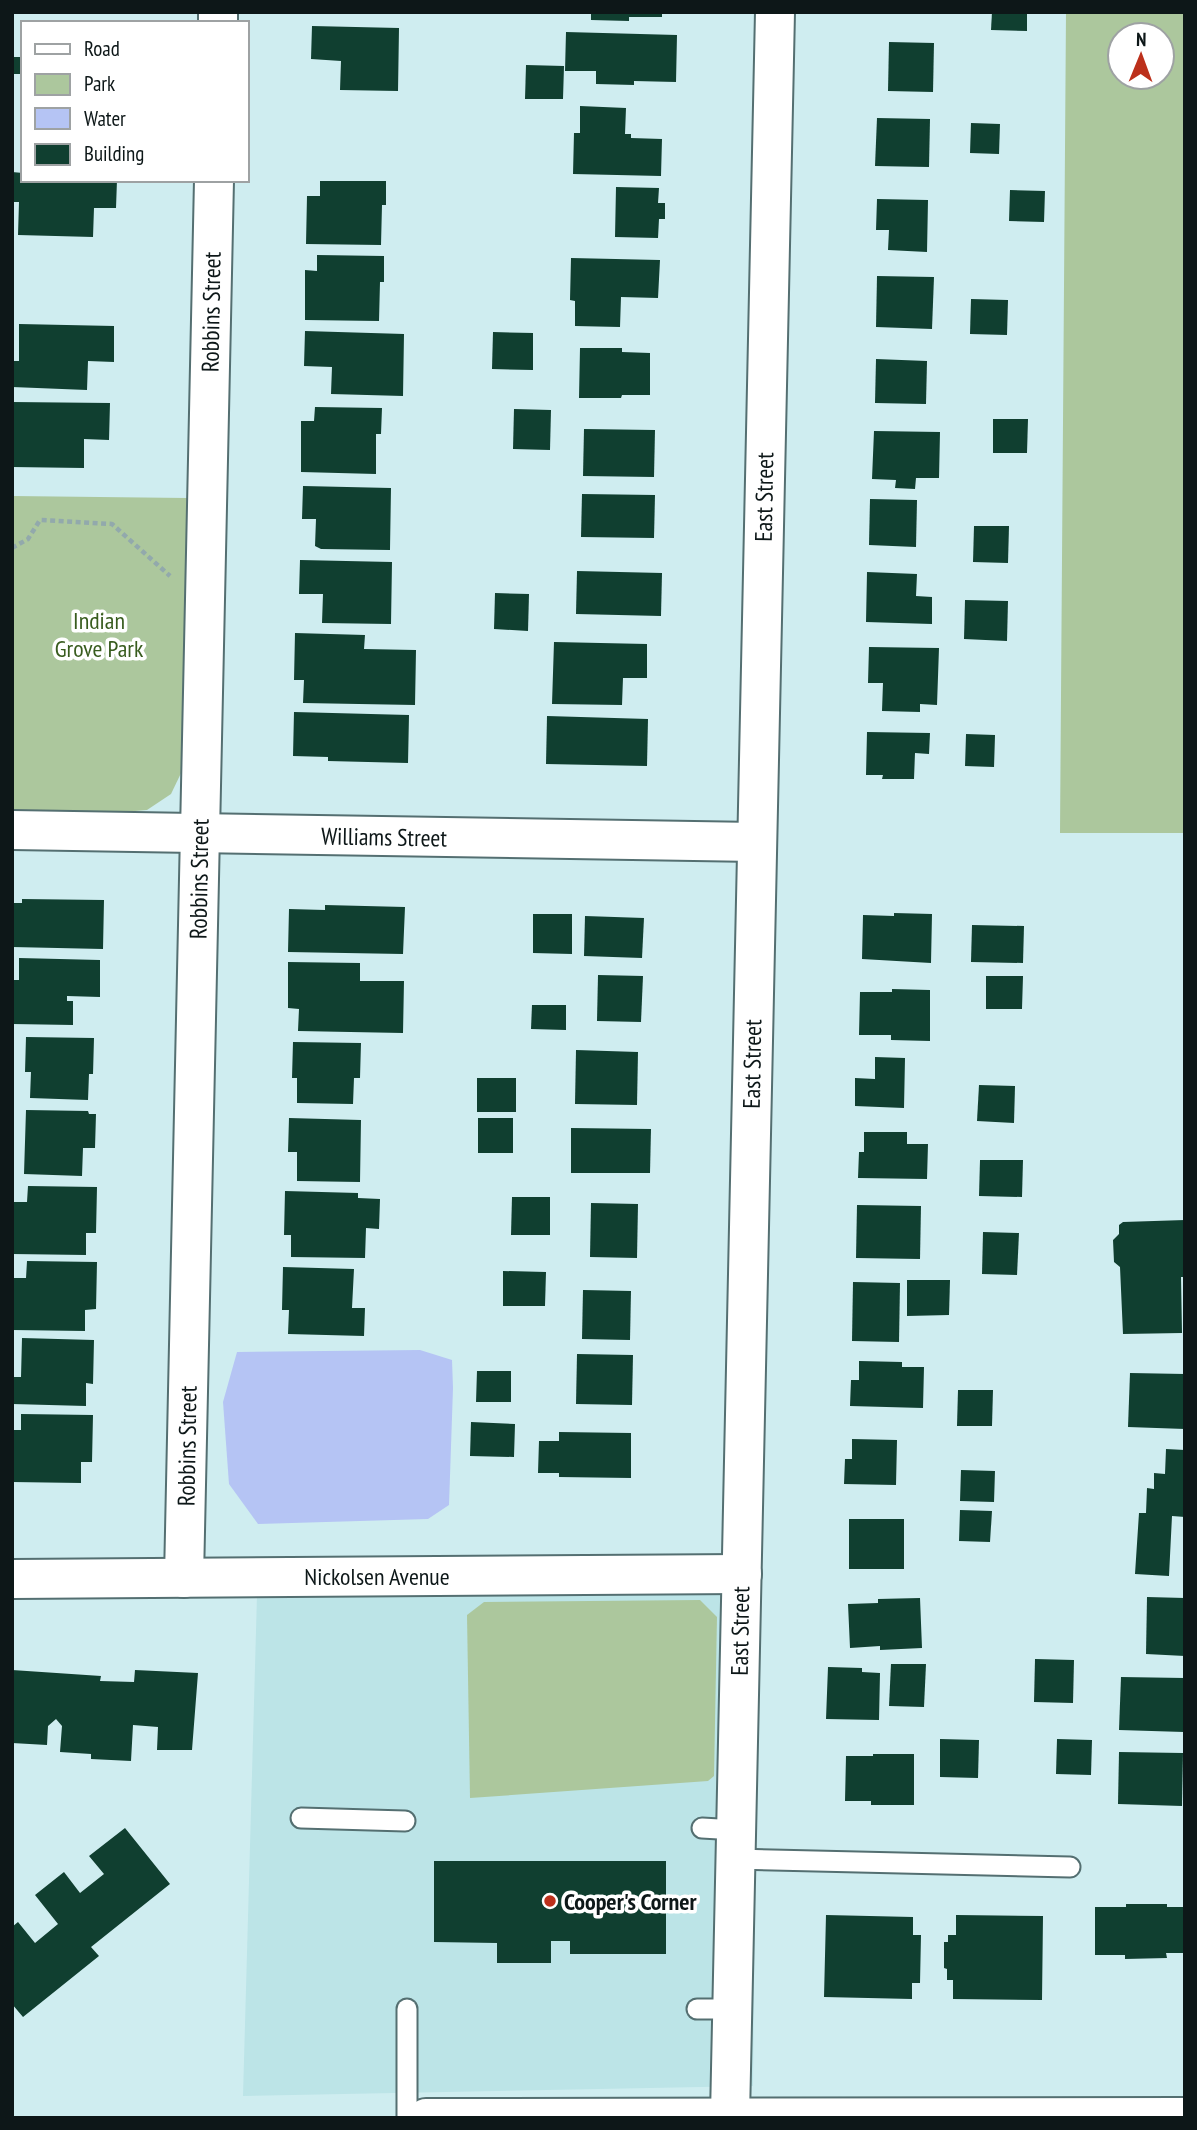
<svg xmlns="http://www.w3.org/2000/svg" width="1197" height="2130" font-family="'PT Sans Narrow',sans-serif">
<rect width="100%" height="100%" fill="#cfedf0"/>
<polygon fill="#bce4e7" points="758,1592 753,2086 243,2096 257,1595"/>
<g fill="#acc79d" fill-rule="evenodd">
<path d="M1066,12H1185V833H1060ZM1120,35H1162V77H1120Z"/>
<polygon points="12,496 187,498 183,769 171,794 147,810 123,812 12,810"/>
<polygon points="700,1600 717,1617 714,1776 708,1781 470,1798 467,1615 484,1602"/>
</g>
<polygon fill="#b5c4f4" points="420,1350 452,1360 453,1388 449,1505 428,1519 258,1524 229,1484 223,1402 237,1352"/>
<g fill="#103f30">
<polygon points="591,12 662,12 662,17 629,17 629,21 591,20"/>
<polygon points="992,12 1027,12 1027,31 991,30"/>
<polygon points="33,20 68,20 67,23 33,23"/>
<polygon points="312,26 399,28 398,91 340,90 341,61 311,59"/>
<polygon points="566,32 677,35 676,82 634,81 634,85 596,84 596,71 565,71"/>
<polygon points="889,42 934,43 933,92 888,91"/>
<rect x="12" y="57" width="11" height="17"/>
<polygon points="526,65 564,66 563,99 525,99"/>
<polygon points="580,106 626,108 625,134 631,134 631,138 662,139 661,176 573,174 574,133 580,133"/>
<polygon points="877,118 930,119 929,167 875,166"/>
<polygon points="971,123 1000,124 999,154 970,153"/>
<polygon points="12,172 23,173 23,180 117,180 116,208 94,208 93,237 18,235 19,202 12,202"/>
<polygon points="320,181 386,181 386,205 382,205 381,245 306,244 307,196 320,196"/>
<polygon points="616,187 659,188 658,203 665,203 665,219 659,219 658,238 615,237"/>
<polygon points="1010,190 1045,191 1044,222 1009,221"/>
<polygon points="877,199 928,200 927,252 888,250 889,230 876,230"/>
<polygon points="317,255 384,256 384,282 380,282 379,321 305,320 305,270 317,271"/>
<polygon points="571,258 660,260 658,298 621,297 620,327 575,326 575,301 570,300"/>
<polygon points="877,276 934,277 932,329 876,327"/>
<polygon points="971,299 1008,300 1007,335 970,334"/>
<polygon points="19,324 114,326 114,362 88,361 87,390 12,387 12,361 19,361"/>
<polygon points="305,331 404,334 403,396 331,394 332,367 304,366"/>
<polygon points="493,332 533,333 533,370 492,369"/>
<polygon points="580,348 622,348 622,352 650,353 650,395 622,395 621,398 579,398"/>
<polygon points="876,359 927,361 926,404 875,403"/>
<polygon points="12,402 110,403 109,440 84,439 84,468 12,467"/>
<polygon points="315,407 382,408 381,434 376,434 376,474 301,472 301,421 314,421"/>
<polygon points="514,409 551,410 550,450 513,449"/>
<polygon points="993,419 1028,419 1027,453 993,453"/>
<polygon points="584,429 655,430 654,477 583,476"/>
<polygon points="874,431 940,432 939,478 916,478 915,489 895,488 896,480 872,479"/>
<polygon points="303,486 391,488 390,550 321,549 315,546 316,519 302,519"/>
<polygon points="582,494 655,495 654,538 581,537"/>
<polygon points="870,499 917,500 916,547 869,545"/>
<polygon points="974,526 1009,526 1008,563 973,562"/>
<polygon points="300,560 392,562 391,624 322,623 323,594 299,594"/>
<polygon points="577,571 662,573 661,616 576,614"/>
<polygon points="867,572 917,574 916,596 932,597 932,624 866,622"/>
<polygon points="495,593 529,594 528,631 494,629"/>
<polygon points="965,600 1008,601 1007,641 964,639"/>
<polygon points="295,633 365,635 364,649 416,650 415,705 303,703 304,680 294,680"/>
<polygon points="554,642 647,644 647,678 623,678 622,705 552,704"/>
<polygon points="869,647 939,648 937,705 920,704 920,712 882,711 883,683 868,683"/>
<polygon points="294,712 409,715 408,763 328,761 328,757 293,756"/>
<polygon points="547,716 648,719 647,766 546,764"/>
<polygon points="867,732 930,733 929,754 915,753 914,779 882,779 883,775 866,775"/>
<polygon points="966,734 995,735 994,767 965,766"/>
<polygon points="22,899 104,900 103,949 12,947 12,903 22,903"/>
<polygon points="325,905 405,907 403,954 288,952 289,909 325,910"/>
<polygon points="894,913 932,914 931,963 862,959 863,915 894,916"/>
<polygon points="533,914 572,914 572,954 533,953"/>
<polygon points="585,916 644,918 642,958 584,956"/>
<polygon points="972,925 1024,926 1023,963 971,962"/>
<polygon points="19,958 100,960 100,997 67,996 67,1001 73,1001 73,1025 12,1024 12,980 19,980"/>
<polygon points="288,962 360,963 360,981 404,981 403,1033 298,1031 299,1009 288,1008"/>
<polygon points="598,975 643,976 641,1022 597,1021"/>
<polygon points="986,976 1023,976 1022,1009 986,1009"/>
<polygon points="892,989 930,990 930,1041 891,1040 891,1035 859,1035 860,992 892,992"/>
<polygon points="532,1005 566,1005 566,1030 531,1029"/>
<polygon points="26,1037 94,1038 93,1074 89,1074 88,1100 30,1098 31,1072 25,1072"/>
<polygon points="293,1042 361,1043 360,1078 354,1078 353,1104 297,1103 297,1078 292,1078"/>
<polygon points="576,1050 638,1052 637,1105 575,1104"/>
<polygon points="875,1057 905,1058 904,1108 855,1106 855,1078 875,1079"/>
<rect x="477" y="1078" width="39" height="34"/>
<polygon points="979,1085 1015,1086 1014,1123 977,1121"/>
<polygon points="26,1110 88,1111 89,1114 96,1114 95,1148 83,1148 82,1176 24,1174"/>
<polygon points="289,1118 361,1120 360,1182 297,1181 297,1152 288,1152"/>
<rect x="478" y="1118" width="35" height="35"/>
<polygon points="571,1128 651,1129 650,1173 571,1173"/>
<polygon points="864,1132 907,1132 907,1144 928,1144 927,1179 858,1178 859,1152 864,1152"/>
<polygon points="980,1160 1023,1160 1022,1197 979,1196"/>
<polygon points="28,1186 97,1187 96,1233 86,1233 86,1255 12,1254 12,1202 27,1202"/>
<polygon points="285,1191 358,1193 358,1198 380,1199 379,1229 366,1228 365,1258 291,1257 291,1235 284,1235"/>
<polygon points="512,1197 550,1197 550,1235 511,1235"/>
<polygon points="591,1203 638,1204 637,1258 590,1257"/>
<polygon points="857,1205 921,1206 920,1259 856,1258"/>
<polygon points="1185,1220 1185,1277 1181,1277 1182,1333 1123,1334 1120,1267 1114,1262 1113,1240 1119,1234 1119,1225 1123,1222"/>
<polygon points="983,1232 1019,1233 1017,1275 982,1274"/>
<polygon points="27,1261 97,1262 96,1309 85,1310 85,1331 12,1330 12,1278 26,1278"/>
<polygon points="283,1267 354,1269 352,1308 365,1308 364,1336 288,1334 289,1310 282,1310"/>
<polygon points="503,1271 546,1272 545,1306 503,1306"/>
<polygon points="907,1280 950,1280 949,1315 907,1316"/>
<polygon points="853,1282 900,1283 899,1342 852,1341"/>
<polygon points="583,1290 631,1291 630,1340 582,1339"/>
<polygon points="22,1338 94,1340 93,1384 86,1383 86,1406 12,1404 12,1377 21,1377"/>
<polygon points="577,1354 633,1355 632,1405 576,1404"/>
<polygon points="859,1361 902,1362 902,1367 924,1367 923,1408 850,1406 851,1380 859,1380"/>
<polygon points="477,1371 511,1371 511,1402 476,1402"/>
<polygon points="1130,1373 1185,1374 1185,1429 1128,1427"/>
<polygon points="958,1390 993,1390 992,1426 957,1426"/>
<polygon points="21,1414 93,1415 92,1462 81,1462 81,1483 12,1482 12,1430 21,1430"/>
<polygon points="471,1422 515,1424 514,1457 470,1456"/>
<polygon points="559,1432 631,1433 631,1478 559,1477 559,1473 538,1473 539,1441 559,1441"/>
<polygon points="852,1439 897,1440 896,1485 844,1484 845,1459 852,1459"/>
<polygon points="1166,1449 1185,1450 1185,1517 1172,1516 1169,1576 1135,1574 1139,1513 1146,1513 1147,1488 1154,1489 1154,1473 1165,1474"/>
<polygon points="961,1470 995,1471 994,1502 960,1501"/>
<polygon points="960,1510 992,1511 990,1542 959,1541"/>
<rect x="849" y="1519" width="55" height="50"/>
<polygon points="1147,1597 1185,1598 1185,1656 1146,1654"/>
<polygon points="920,1598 922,1648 880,1650 880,1646 850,1648 848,1604 878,1603 878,1599"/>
<polygon points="1035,1659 1074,1660 1073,1703 1034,1702"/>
<polygon points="891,1664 926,1664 924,1707 889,1706"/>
<polygon points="828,1667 862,1668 862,1672 880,1673 879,1720 826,1719"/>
<polygon points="12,1670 101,1676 100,1681 134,1682 135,1670 198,1673 192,1750 157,1750 158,1727 133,1725 131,1761 91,1759 91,1754 60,1752 62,1726 56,1719 48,1726 47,1745 12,1743"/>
<polygon points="1121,1677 1185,1678 1184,1732 1119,1730"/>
<polygon points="940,1739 979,1740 978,1778 940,1777"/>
<polygon points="1057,1739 1092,1740 1091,1775 1056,1774"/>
<polygon points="1119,1752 1183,1753 1182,1806 1118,1804"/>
<polygon points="873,1754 914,1754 914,1805 871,1805 871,1801 845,1801 846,1756 873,1756"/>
<polygon points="125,1828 170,1884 91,1947 99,1956 23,2017 12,2004 12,1927 18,1922 35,1943 58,1924 35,1895 64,1872 80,1893 104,1874 89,1856"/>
<polygon points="434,1861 666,1861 666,1954 570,1954 570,1941 551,1941 551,1963 497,1963 497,1943 434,1942"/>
<polygon points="1126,1904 1167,1904 1167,1907 1185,1907 1185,1953 1166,1953 1167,1958 1125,1959 1125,1955 1095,1955 1095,1907 1126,1907"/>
<polygon points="826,1915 913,1917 913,1935 921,1935 920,1983 912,1983 912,1999 824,1997"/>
<polygon points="956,1915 1043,1916 1042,2000 953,1999 953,1980 947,1980 947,1969 944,1968 944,1942 948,1942 948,1935 956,1935"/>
</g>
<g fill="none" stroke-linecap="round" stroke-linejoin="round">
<defs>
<g id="lane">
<polyline points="301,1818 405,1821"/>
<polyline points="702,1828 736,1830"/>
<polyline points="735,1859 1070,1867"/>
<polyline points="407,2009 407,2118"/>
<polyline points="697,2009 732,2009"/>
</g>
<g id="street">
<polyline points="218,23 218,12"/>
<polyline points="12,830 756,842"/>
<polyline points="184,1578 214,180"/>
<polyline points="12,1579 742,1574"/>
<polyline points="730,2116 775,12"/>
</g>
<polyline id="primary" points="426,2118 1185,2117"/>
</defs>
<use href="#lane" stroke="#546f71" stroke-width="23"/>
<use href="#street" stroke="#546f71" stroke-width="42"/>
<use href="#primary" stroke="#546f71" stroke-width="42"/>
<polyline stroke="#92a9ac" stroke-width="4.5" stroke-dasharray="5 3.5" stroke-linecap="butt" points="12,548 28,539 40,520 112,524 170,576"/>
<use href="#lane" stroke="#fff" stroke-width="19"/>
<use href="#street" stroke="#fff" stroke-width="38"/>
<use href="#primary" stroke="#fff" stroke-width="38"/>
</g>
<circle fill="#bc301b" stroke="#fff" stroke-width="2.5" cx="550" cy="1901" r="7"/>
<g text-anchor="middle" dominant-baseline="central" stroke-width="7" stroke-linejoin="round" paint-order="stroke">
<g font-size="24" fill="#0d1718" stroke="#fff">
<text transform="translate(211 312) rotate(-89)">Robbins Street</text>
<text transform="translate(764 497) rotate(-89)">East Street</text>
<text transform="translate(384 837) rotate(1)">Williams Street</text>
<text transform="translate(199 879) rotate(-89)">Robbins Street</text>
<text transform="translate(752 1064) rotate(-89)">East Street</text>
<text transform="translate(187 1446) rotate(-89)">Robbins Street</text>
<text x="377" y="1576">Nickolsen Avenue</text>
<text transform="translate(740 1631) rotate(-89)">East Street</text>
</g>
<g font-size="24" fill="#385c1e" stroke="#fff">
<text x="99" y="620">Indian<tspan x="99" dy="28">Grove Park</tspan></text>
</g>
<g font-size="24" font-weight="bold" fill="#0d1718" stroke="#fff" text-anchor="start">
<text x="564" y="1901">Cooper's Corner</text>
</g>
</g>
<rect width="1197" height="2130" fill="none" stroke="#0d1718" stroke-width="28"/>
<rect x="21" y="21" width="228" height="161" fill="#ffffff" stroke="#9ea2a3" stroke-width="2"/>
<rect x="35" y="44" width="35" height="10" fill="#ffffff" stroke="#9ea2a3" stroke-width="2"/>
<text x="84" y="56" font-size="21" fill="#0d1718">Road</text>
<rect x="35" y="74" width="35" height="21" fill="#acc79d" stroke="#9ea2a3" stroke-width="2"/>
<text x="84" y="91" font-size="21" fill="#0d1718">Park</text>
<rect x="35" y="108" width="35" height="21" fill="#b5c4f4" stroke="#9ea2a3" stroke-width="2"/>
<text x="84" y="126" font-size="21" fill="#0d1718">Water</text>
<rect x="35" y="144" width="35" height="21" fill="#103f30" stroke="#9ea2a3" stroke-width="2"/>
<text x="84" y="161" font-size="21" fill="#0d1718">Building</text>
<g transform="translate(1141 56) rotate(1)"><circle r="33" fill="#ffffff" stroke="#9ea2a3" stroke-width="2"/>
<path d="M0-5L12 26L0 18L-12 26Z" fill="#bc301b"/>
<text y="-10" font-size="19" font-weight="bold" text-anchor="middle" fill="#0d1718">N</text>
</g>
</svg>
